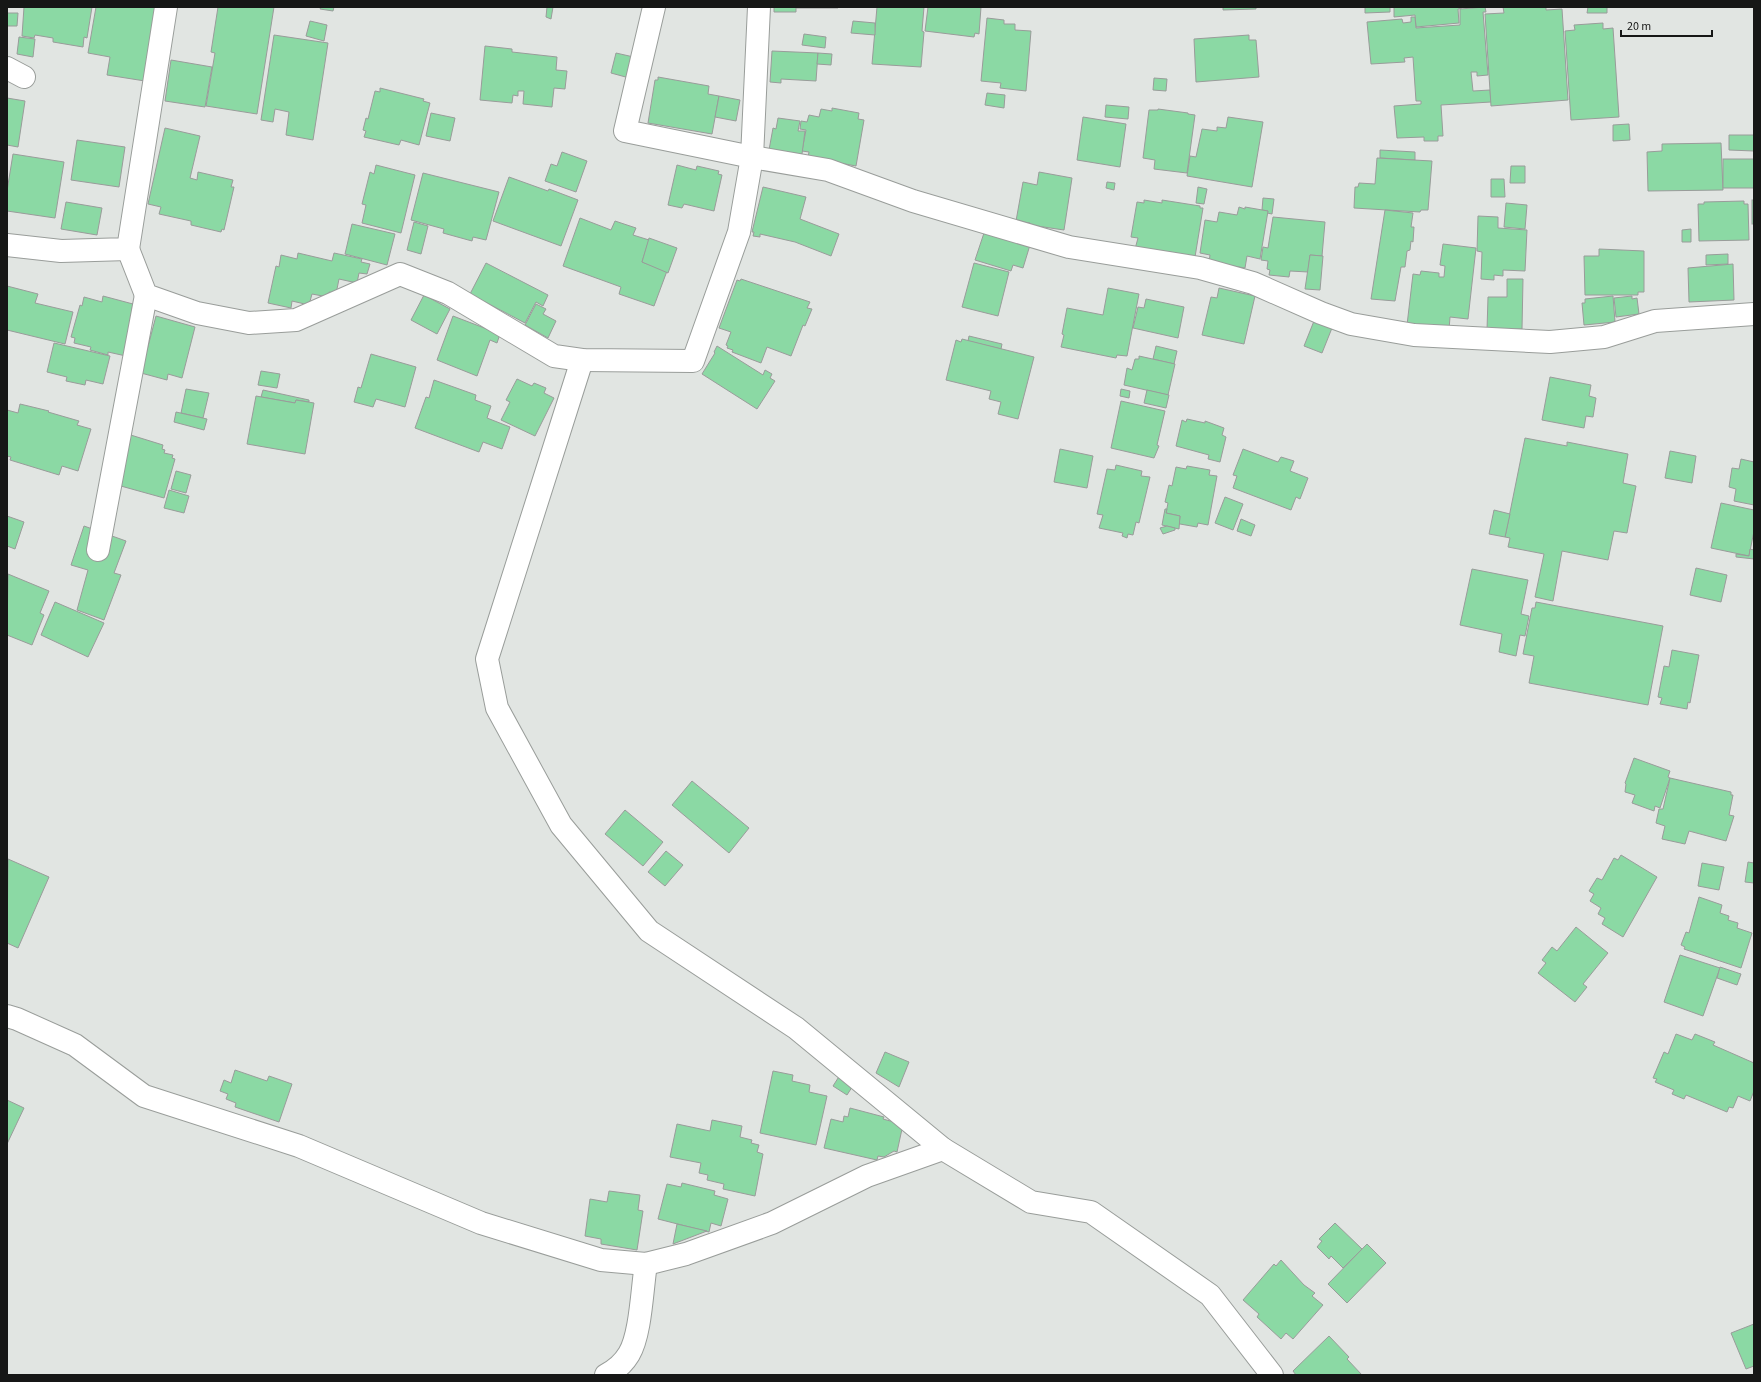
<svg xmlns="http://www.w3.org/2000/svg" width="1761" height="1382" font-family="'Source Sans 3',sans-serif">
<rect width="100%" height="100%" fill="#e1e5e2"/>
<g fill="#8bd9a4" stroke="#999c9a">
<polygon points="24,7 92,7 87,38 84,37 83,47 53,42 53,38 35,35 34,38 22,36"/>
<polygon points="96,7 157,7 145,81 107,75 110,57 88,53"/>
<polygon points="218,7 274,7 257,114 206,106 215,53 211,52"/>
<polygon points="321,7 334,7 333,11 320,9"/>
<polygon points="547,7 553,7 551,19 546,17"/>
<polygon points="774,7 838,7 838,8 796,8 796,12 774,12"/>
<polygon points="877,7 924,7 922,31 924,32 921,67 872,64"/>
<polygon points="928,7 981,7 979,34 975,33 974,37 925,31"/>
<polygon points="1223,7 1256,7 1256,9 1223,10"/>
<polygon points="1365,7 1390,7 1390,12 1365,13"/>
<polygon points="1394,7 1462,7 1462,8 1458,9 1459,23 1416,27 1415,15 1394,17"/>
<polygon points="1485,7 1486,12 1483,12 1488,75 1477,76 1477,72 1471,72 1473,91 1490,90 1491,102 1441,105 1443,136 1438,136 1438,141 1424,141 1424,137 1397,138 1394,106 1421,104 1421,101 1416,101 1413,57 1404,58 1405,62 1371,64 1367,22 1402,19 1403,23 1411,22 1411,17 1415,17 1416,28 1460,25 1460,9"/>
<polygon points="1503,7 1546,7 1546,10 1562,9 1568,100 1491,106 1485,14 1504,13"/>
<polygon points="1588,7 1607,7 1607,13 1587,13"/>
<polygon points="7,13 18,13 17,26 7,26"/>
<polygon points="987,18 1004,20 1004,24 1015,24 1015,30 1031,31 1026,91 1000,88 1001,83 981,81"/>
<polygon points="310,21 327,25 324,41 306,36"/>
<polygon points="853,21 875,23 875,35 851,33"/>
<polygon points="1603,23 1603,29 1613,28 1619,117 1571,120 1565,31 1575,30 1574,25"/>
<polygon points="804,34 826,37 825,48 802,45"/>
<polygon points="274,35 328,43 313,140 286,135 289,112 275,109 273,122 261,120"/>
<polygon points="1249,35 1249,40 1256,40 1259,77 1196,82 1194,39"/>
<polygon points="19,37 35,39 33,57 17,54"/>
<polygon points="485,46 512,49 512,52 557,57 556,70 567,71 565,89 554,88 552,107 523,104 524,91 518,91 518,96 513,95 512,103 480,100"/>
<polygon points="772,51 818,53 816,81 781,79 781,83 770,82"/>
<polygon points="616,53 638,58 633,79 611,73"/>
<polygon points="818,53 832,54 831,65 817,64"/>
<polygon points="171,60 212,67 205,107 165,101"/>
<polygon points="658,77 709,86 708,94 719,96 712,134 648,123 655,80 658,80"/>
<polygon points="1154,78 1167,79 1166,91 1153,90"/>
<polygon points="380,88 424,99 423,101 430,103 419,145 401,140 399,145 364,137 366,131 363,130 366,118 368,119 375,91 380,92"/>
<polygon points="987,93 1005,95 1004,108 985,105"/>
<polygon points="719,96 740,100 736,121 715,117"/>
<polygon points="7,98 25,101 18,147 7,145"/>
<polygon points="1106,105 1129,107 1128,119 1105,117"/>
<polygon points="832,108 859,113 858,119 864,120 856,166 808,157 809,152 802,151 806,130 800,129 801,121 807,122 809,115 819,117 821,109 832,111"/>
<polygon points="1158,109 1188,113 1188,114 1195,115 1187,173 1154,169 1155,160 1143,158 1149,110 1158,110"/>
<polygon points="431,113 455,118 450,141 426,136"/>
<polygon points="1083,117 1126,124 1120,167 1077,160"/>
<polygon points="1228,117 1263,122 1252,187 1187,176 1190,156 1196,157 1202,129 1217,131 1217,127 1226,128"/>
<polygon points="778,118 800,121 798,131 805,131 802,154 769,150 773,128 776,129"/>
<polygon points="1629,124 1630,140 1613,141 1613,125"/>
<polygon points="165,128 200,136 190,178 197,180 198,172 233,180 231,187 234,187 224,230 222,229 221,232 191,225 191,221 159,214 161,207 148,204"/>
<polygon points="1729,135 1754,135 1754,151 1729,150"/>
<polygon points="77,140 125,147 119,187 71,180"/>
<polygon points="1721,143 1723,190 1648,191 1647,152 1662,151 1662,144"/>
<polygon points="1380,150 1415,152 1415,160 1380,158"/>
<polygon points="562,152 587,161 576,192 545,181 551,164 557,166"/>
<polygon points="13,154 64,162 55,218 7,211 7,191"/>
<polygon points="1377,158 1432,161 1428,210 1421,210 1420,212 1354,208 1355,187 1358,187 1359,183 1375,184"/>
<rect x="1723" y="159" width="31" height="29"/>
<polygon points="376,165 415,175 401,233 362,223 366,205 362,204 370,172 374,174"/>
<polygon points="677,165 696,170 697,166 719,171 718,174 722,175 714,211 684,204 682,208 668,205"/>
<polygon points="1511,166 1525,166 1525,183 1510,183"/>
<polygon points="1039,172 1072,178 1064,230 1030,225 1030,223 1016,221 1023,182 1037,185"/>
<polygon points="423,173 499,192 486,240 473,237 472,241 443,233 444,229 411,220"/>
<polygon points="509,177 548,191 549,189 578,200 561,246 493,221"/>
<polygon points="1491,179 1504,179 1505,197 1491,197"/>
<polygon points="1107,182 1115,183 1114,190 1106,188"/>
<polygon points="763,187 806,197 800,219 839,234 831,256 795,242 760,234 760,237 753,236 754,232 752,232"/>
<polygon points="1198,187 1207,189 1204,204 1196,203"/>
<polygon points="1263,198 1274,199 1272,214 1267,213 1268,211 1262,210"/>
<polygon points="1144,200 1162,203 1162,200 1200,206 1200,208 1203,208 1195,257 1170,252 1170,255 1135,249 1138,238 1131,237 1137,202 1144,203"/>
<rect x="1752" y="200" width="2" height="24"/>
<polygon points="1744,201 1744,204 1748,204 1749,240 1699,241 1698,204 1704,204 1704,202"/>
<polygon points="66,202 102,208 97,235 61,229"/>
<polygon points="1506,203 1527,205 1525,229 1504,227"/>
<polygon points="1239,207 1245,209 1245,207 1268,211 1260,259 1247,256 1245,268 1209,262 1210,255 1200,253 1205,220 1217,222 1219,212 1237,215"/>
<polygon points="1385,210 1413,213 1411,227 1414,227 1413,242 1411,241 1410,250 1407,251 1405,267 1401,267 1395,301 1371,299"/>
<polygon points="1478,216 1498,217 1498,228 1527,230 1525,271 1503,270 1503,276 1494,275 1494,280 1481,279 1482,252 1477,251"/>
<polygon points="1273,217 1325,222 1322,256 1310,255 1308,272 1290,271 1289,277 1269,275 1270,270 1267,269 1268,261 1261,260 1263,247 1268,248"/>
<polygon points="580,218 611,230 615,221 636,228 633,235 649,240 642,262 667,271 654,306 619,294 621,287 563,266"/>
<polygon points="414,222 428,226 421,254 407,250"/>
<polygon points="352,224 395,234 387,265 345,254"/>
<polygon points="1691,229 1691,242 1682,242 1682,230"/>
<polygon points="985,230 1030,245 1023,268 1013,265 1011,271 975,260"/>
<polygon points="649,238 677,248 668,273 642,262"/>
<polygon points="1443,244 1476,248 1468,319 1450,317 1449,330 1407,325 1413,274 1420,275 1421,271 1439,273 1439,277 1444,277 1445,266 1440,265"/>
<polygon points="1599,249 1644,251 1644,292 1638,292 1638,295 1585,295 1584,256 1599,256"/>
<polygon points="298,253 332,261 334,253 362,259 361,262 370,264 367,274 359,273 357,283 339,279 336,294 329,292 328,297 312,294 309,305 292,301 291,308 268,303 276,266 279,267 281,255 297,259"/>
<polygon points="1728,254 1728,264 1706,265 1706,255"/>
<polygon points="1310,255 1323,256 1320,290 1305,289"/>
<polygon points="486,263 548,295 543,306 536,302 525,323 470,294"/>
<polygon points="974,263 1009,272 998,316 962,307"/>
<polygon points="1733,264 1734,300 1689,302 1688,268"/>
<polygon points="741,279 810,302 807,308 812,309 805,326 803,325 791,356 767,347 761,363 732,352 733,350 727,348 728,346 726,345 731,332 719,328 737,280 740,281"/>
<polygon points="1507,279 1523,279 1522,329 1487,330 1488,297 1507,297"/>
<polygon points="7,286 38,294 35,303 73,312 65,344 7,330"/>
<polygon points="1108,288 1139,294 1127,356 1117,355 1116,358 1061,347 1064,335 1062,334 1067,308 1103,315"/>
<polygon points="1219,288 1255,296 1244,344 1202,335 1211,297 1217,298"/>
<polygon points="424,295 450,309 437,334 411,320"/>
<polygon points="103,296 133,304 132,309 138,311 126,356 108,352 108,355 90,350 91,347 74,343 75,338 71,337 80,305 82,306 84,297 102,302"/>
<polygon points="1613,296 1615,322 1584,325 1582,303 1585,303 1585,299"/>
<polygon points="1632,296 1632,299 1637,298 1639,314 1616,317 1614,298"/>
<polygon points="1146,299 1184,307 1178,338 1133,328 1138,307 1144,308"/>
<polygon points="536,304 546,309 543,314 556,321 548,338 525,325"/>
<polygon points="156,316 195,327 182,378 168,374 167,380 141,373"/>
<polygon points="453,316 500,334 497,343 490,340 477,376 437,360"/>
<polygon points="1314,321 1332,328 1322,353 1304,346"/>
<polygon points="969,336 1002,344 1001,349 968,341"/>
<polygon points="962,339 1034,357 1018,419 998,414 1001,402 989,399 991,391 946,380 956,340 961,342"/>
<polygon points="54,343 110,356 103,384 86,380 85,385 66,381 67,377 47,372"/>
<polygon points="717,346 763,375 765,370 772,374 770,378 775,381 757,409 702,374 715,353 714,352"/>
<polygon points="1156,346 1177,351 1174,364 1153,359"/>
<polygon points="371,354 416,367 405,407 376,399 373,407 354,402 358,387 361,388"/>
<polygon points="1139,356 1175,364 1168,395 1124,385 1127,368 1132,370 1135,359 1139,359"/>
<polygon points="261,371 280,374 277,388 258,385"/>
<polygon points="1550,377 1591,385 1589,396 1596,398 1593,417 1586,416 1584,428 1542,420"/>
<polygon points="517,379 532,386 534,383 546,388 544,393 554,398 535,436 501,420 510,402 506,400"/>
<polygon points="434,380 476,395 475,400 491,406 487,418 510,427 502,449 483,442 479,452 415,428 426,397 429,398"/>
<polygon points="186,389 209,393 203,418 181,413"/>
<polygon points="1121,389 1130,391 1129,398 1120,396"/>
<polygon points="263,390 309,400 309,402 296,400 295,403 261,397"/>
<polygon points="1147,390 1169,395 1166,408 1144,403"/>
<polygon points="256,396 295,403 296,400 314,403 305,454 247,444"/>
<polygon points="1121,401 1165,411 1157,445 1159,446 1154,458 1111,448"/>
<polygon points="20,404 49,411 48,412 79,421 77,425 91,429 78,471 62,466 59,475 10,460 11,457 7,456 7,410 18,413"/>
<polygon points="176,412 207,419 204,430 174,422"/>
<polygon points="1187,419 1205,423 1205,421 1224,428 1222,435 1226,437 1220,462 1208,459 1209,455 1176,446 1182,420 1186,422"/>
<polygon points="121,432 163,445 162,449 165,450 164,453 173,455 172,458 175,459 164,498 110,483"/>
<polygon points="1525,438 1567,446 1567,442 1628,454 1623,483 1636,486 1627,533 1614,531 1608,560 1562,551 1553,601 1535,597 1544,554 1508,547 1510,538 1505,537"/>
<polygon points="1060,449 1093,456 1087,488 1054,482"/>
<polygon points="1243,449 1278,462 1281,457 1294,461 1290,471 1308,478 1300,499 1296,497 1291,510 1233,488 1237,476 1233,475"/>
<polygon points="1670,451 1696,456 1692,483 1665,478"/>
<polygon points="1741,459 1754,462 1754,505 1734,501 1736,489 1729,487 1732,468 1739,469"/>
<polygon points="1116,465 1142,471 1141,476 1150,477 1139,523 1136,522 1133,535 1128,534 1127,538 1122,536 1123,533 1099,528 1103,515 1097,514 1107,469 1115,470"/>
<polygon points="1187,466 1210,470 1209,475 1217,476 1208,525 1198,523 1197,527 1180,524 1179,524 1180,516 1166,513 1168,503 1165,502 1169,485 1172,486 1176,467 1186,469"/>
<polygon points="176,471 191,475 186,493 171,489"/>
<polygon points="169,490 189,496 184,513 164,508"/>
<polygon points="1225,497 1243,504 1233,530 1215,523"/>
<polygon points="1721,503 1754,510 1754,531 1749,556 1711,548"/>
<polygon points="1165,509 1167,509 1166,513 1180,516 1179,529 1162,525"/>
<polygon points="1494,510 1510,514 1505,537 1489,534"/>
<polygon points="7,516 24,522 15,549 7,546 7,548"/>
<polygon points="1241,519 1255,525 1251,536 1237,531"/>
<polygon points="84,526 126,541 114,573 121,575 104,620 77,610 88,570 71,565"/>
<polygon points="1167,526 1175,528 1175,530 1163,534 1160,528"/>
<polygon points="1750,549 1754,550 1754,559 1736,557 1736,554 1749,556"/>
<polygon points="1696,568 1727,575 1721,602 1690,595"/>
<polygon points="1472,569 1528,580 1521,614 1529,616 1525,636 1520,635 1516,656 1499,652 1502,634 1460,625"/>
<polygon points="8,574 49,591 40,613 44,615 32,645 7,635"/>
<polygon points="55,602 104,623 88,657 41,635"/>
<polygon points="1536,602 1663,626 1648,705 1529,683 1534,656 1523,654 1532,608 1535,608"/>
<polygon points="1672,650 1699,655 1690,703 1688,702 1687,709 1660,704 1662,698 1658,697 1664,666 1669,667"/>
<polygon points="1634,758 1670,771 1668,777 1670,778 1660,808 1655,806 1654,811 1632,803 1635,795 1625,792 1626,784 1625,783"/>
<polygon points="1670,778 1731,792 1731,795 1733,795 1729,815 1734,816 1726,841 1689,831 1685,844 1662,839 1665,826 1656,823 1659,809 1663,809"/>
<polygon points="692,781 749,828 729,853 672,805"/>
<polygon points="625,810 663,842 643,866 605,834"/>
<polygon points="666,851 683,865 665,886 648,872"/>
<polygon points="1621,855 1657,877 1623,937 1602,924 1605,918 1598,914 1601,908 1590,901 1594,894 1589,891 1597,878 1602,880 1614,858 1618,860"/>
<polygon points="8,859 49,877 18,948 7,943"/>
<polygon points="1748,862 1754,863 1754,883 1745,882"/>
<polygon points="1702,863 1724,867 1719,890 1698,886"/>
<polygon points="1699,897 1722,905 1720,913 1729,916 1728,920 1738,923 1737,928 1752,933 1741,968 1684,949 1685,947 1681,945 1686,932 1689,933"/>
<polygon points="1576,927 1608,953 1583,984 1587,987 1575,1002 1538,973 1546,963 1542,960 1552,947 1557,951"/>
<polygon points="1680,955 1720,968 1703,1016 1664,1002"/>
<polygon points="1720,967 1741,974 1737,985 1717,978"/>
<polygon points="1676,1034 1692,1040 1695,1034 1715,1042 1713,1045 1754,1063 1754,1091 1750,1101 1738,1096 1733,1108 1729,1107 1727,1112 1686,1095 1684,1099 1672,1094 1674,1090 1655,1082 1657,1079 1653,1078 1664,1052 1668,1054"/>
<polygon points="885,1052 909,1062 899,1087 876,1073"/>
<polygon points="235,1070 267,1081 269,1076 292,1084 279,1122 235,1107 236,1103 226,1099 228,1094 220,1091 224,1080 231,1083"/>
<polygon points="773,1071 793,1075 792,1081 810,1085 809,1092 827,1096 816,1145 760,1133"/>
<polygon points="840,1075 854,1084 847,1095 833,1086"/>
<polygon points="7,1100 24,1108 7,1144"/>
<polygon points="850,1108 884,1117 883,1119 901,1124 900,1128 902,1129 897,1152 894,1151 884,1157 878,1156 877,1160 824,1148 831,1119 843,1122 844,1116 848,1117"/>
<polygon points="712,1120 742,1126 740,1137 752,1140 751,1143 759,1145 757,1152 763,1154 755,1196 723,1189 724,1184 707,1180 708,1175 699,1173 701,1163 670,1157 677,1124 710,1131"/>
<polygon points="682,1183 715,1191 714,1195 728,1199 721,1226 711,1223 709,1232 658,1219 667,1184 681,1187"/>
<polygon points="609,1191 640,1195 638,1210 643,1211 637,1250 601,1244 601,1239 585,1236 590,1199 607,1202"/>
<polygon points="1335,1223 1362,1249 1343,1268 1331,1256 1329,1259 1317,1247 1322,1241 1319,1239"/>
<polygon points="677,1224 707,1231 673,1244"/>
<polygon points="1367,1244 1386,1263 1347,1303 1328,1284"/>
<polygon points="1281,1260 1304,1285 1315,1293 1312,1296 1323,1305 1293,1339 1286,1333 1281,1339 1257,1317 1259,1314 1243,1300 1274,1264 1276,1266"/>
<polygon points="1754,1324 1754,1366 1746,1369 1731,1333"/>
<polygon points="1329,1336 1349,1357 1347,1359 1362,1375 1296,1375 1293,1371"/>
</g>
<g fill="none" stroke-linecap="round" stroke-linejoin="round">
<defs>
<g id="street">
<polyline points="654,7 625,131 752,157 828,170 913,201 1069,247 1200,268 1253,283 1321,313 1351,324 1414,335 1550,342 1604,337 1655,321 1754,314"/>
<polyline points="7,68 24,77"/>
<polyline points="7,245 61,251 128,249 166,7"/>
<polyline points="128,249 146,295 197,313 249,323 296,320 400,274 448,293 554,356 582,360 693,361 739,232 752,157 759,7"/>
<polyline points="582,360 487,659 497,708 561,825 649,931 796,1028 943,1149 1031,1202 1091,1212 1210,1295 1272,1375"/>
<polyline points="98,550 146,295"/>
<polyline points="7,1016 17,1019 75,1045 144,1096 299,1146 481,1223 601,1260 646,1264 686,1254 772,1223 867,1176 943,1149"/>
<path d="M606,1375C616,1370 623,1364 629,1354C641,1334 642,1288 646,1264"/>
</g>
</defs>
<use href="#street" stroke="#999d9a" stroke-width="24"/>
<use href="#street" stroke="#fff" stroke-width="22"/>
</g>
<rect width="1761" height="1382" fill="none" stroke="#161716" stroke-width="16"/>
<path d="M1621 30v6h91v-6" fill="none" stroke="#161716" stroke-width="2"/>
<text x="1627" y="30" font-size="12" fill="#161716" stroke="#e1e5e2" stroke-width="3" paint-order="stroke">20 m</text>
</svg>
